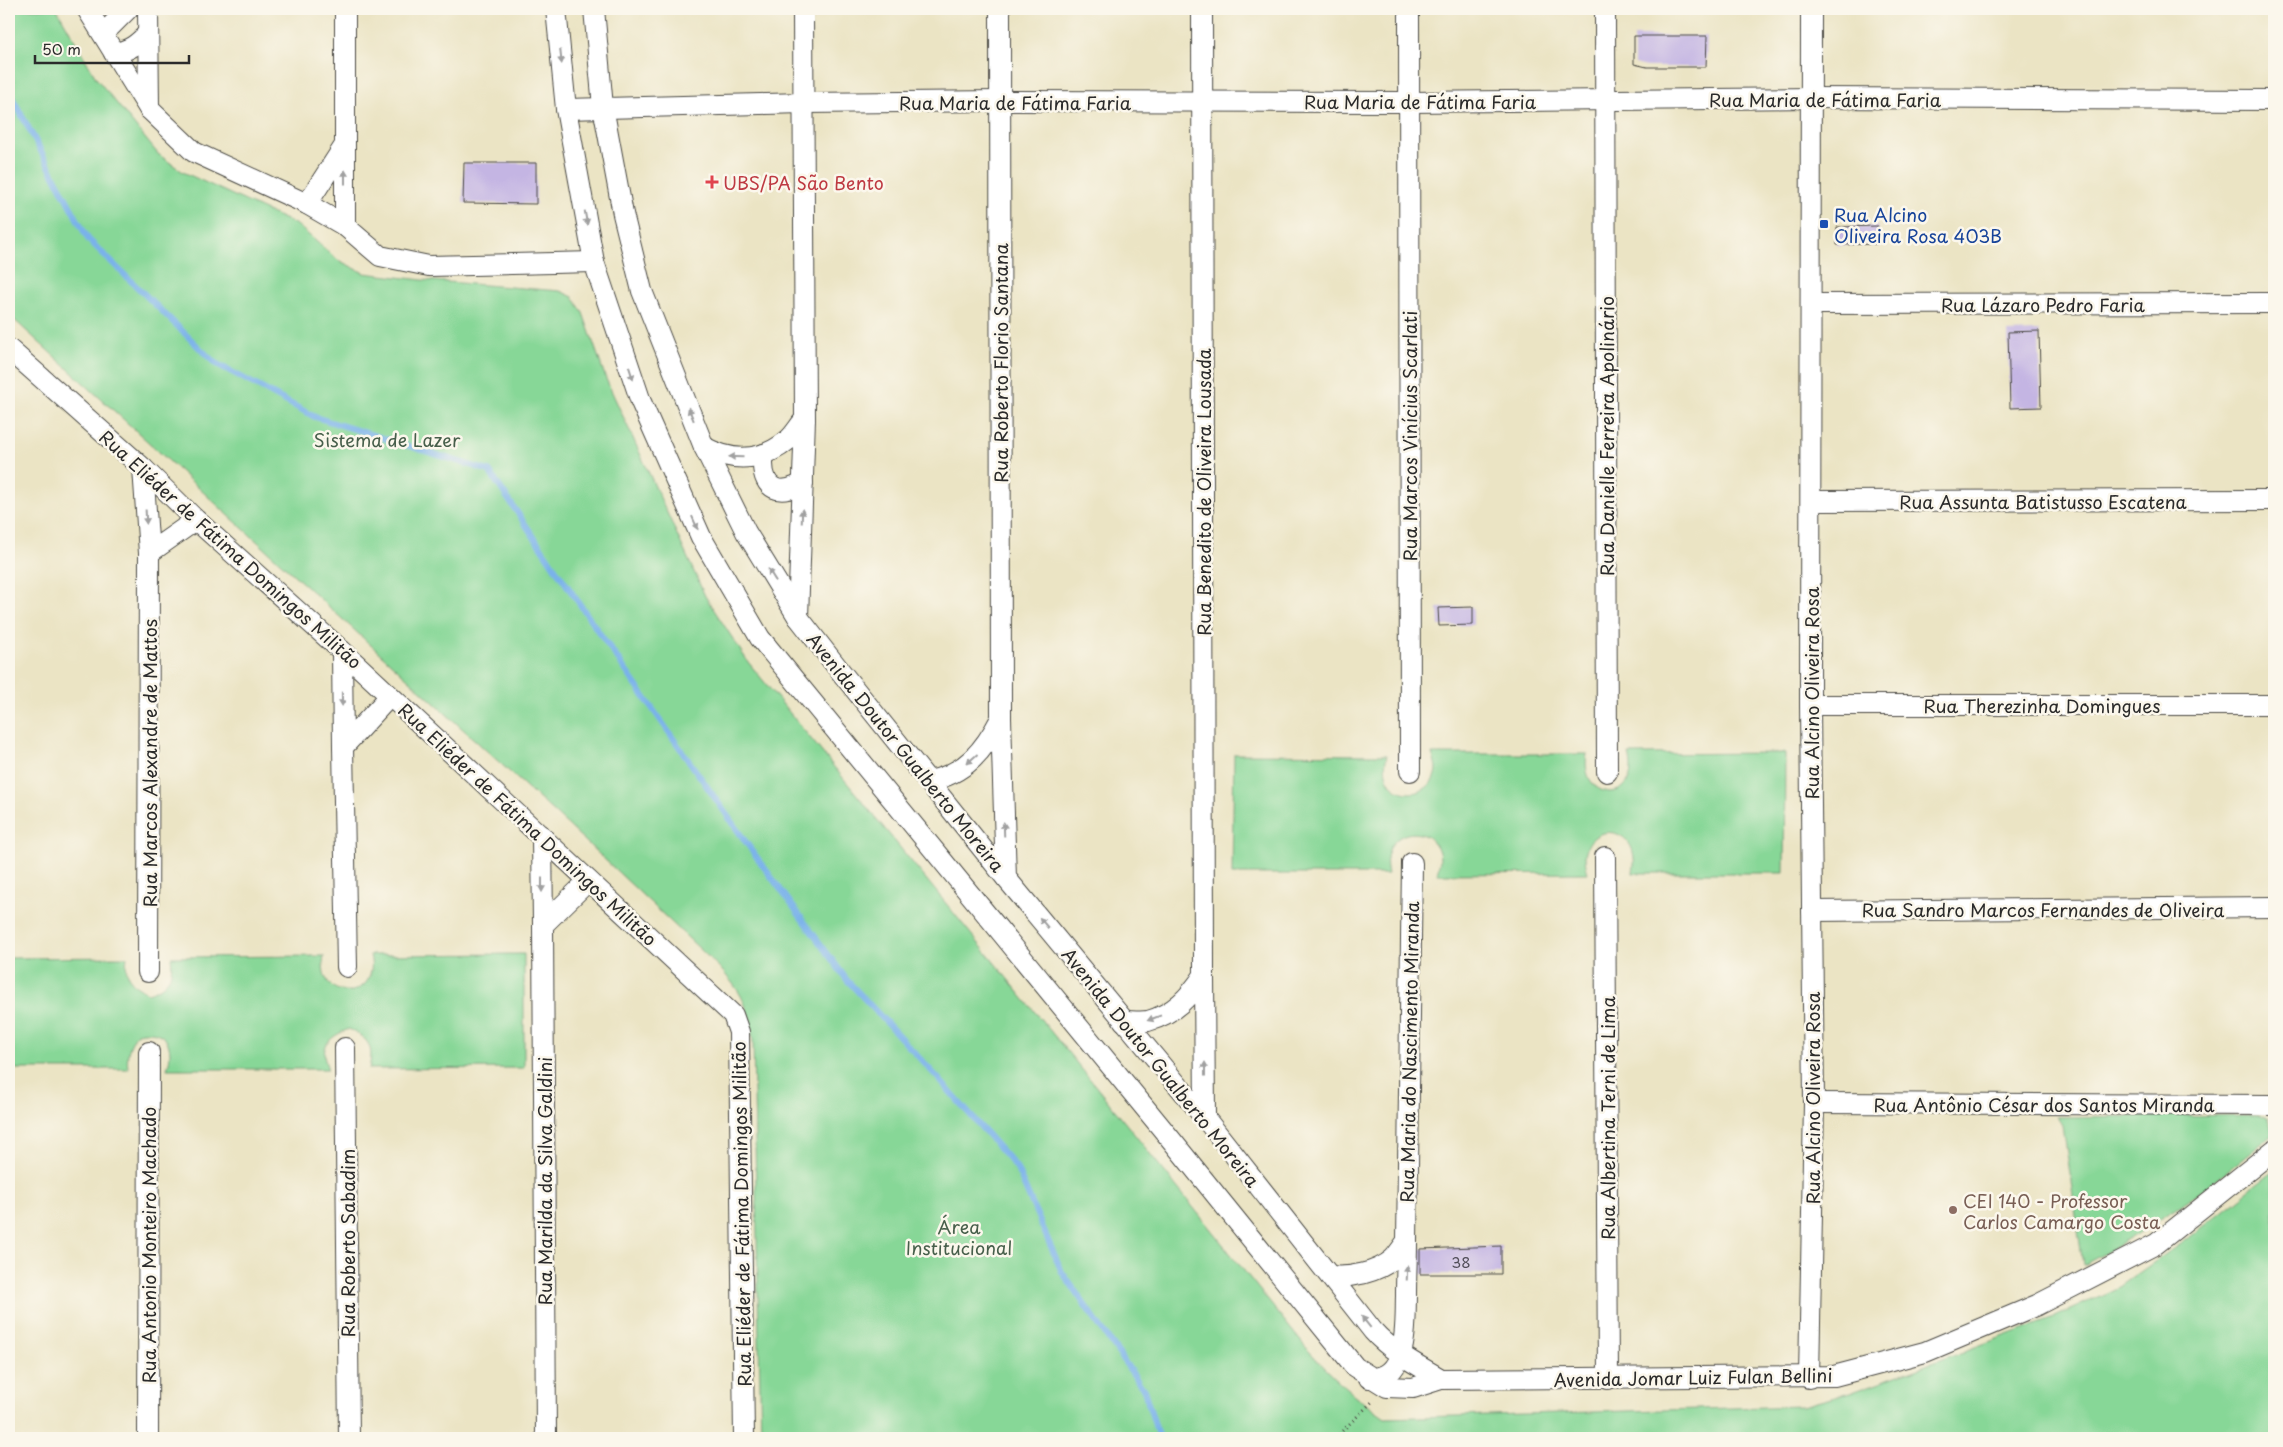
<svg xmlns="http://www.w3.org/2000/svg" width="2283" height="1447" font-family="'Playpen Sans',sans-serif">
<rect width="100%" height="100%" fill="#fbf7ec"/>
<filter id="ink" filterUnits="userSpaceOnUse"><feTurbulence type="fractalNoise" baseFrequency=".02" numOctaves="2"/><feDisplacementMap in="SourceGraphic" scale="10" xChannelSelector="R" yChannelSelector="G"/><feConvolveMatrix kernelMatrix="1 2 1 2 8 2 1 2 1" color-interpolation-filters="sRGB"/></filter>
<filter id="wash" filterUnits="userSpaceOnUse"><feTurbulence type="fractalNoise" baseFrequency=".0096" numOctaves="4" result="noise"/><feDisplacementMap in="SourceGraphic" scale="20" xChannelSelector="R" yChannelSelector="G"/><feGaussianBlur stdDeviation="1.12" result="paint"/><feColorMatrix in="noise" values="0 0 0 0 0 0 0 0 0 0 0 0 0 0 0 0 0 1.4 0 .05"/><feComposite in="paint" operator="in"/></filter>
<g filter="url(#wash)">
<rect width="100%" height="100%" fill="#ebe4c4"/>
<g fill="#87d797" stroke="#598161">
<path d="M9,9H57L96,78L158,154L183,172L297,225L338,260L364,273L422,280L560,291L573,297L583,313L606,379L705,596L748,662L1098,1089L1307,1349C1331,1375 1356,1399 1385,1418L1802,1406L1850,1393L2051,1319L2119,1287L2194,1234L2274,1171V1438H761L753,1040C747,1002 744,996 719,967L568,825L9,315Z"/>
<path d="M1785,753L1784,873H1633C1633,869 1635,863 1634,858C1631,824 1586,824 1585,858C1585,863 1587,869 1588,873L1437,874C1438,869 1440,863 1440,858C1437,826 1392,824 1387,858C1386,863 1387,869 1388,874H1232L1234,754L1387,755C1375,803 1434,803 1436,769C1436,765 1434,759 1432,754H1587C1578,804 1643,805 1629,754Z"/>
<path d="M524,954V1068L369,1069C374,1046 369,1039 349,1029C329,1037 318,1046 328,1069H167C176,1044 164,1027 137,1033C129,1046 126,1054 128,1069H9V958L127,957C124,976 131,985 148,993C167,987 174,977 171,957L324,956C315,1005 382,1002 370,955Z"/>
<path d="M2256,1115L2268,1118L2272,1125L2273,1134C2214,1183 2151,1230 2083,1265L2063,1125L2056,1117Z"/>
</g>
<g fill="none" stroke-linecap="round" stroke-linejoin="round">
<polyline stroke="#7ab2ea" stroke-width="6" points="13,99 88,239 215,363 315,417 489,471 596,628 750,848 847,980 937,1077 1016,1167 1062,1272 1144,1390 1159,1438"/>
</g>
<g id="blocks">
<g fill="#c4b5e3">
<polygon points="1634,36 1707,36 1706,67 1647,67 1634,64"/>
<polygon points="464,163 536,163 536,204 463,203"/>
<polygon points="1878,226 1878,244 1837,245 1837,227"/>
<polygon points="2039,331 2041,407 2010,408 2008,332"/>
<polygon points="1473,607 1473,625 1439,626 1438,608"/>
<polygon points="1501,1246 1501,1274 1420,1274 1420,1249"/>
</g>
</g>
</g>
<g filter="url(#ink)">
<use href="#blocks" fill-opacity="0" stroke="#484742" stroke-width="1"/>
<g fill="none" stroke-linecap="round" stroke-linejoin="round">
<defs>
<g id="minor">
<polyline points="87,9 149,109 194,152 307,204 345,226 380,256 429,266 594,262"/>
<polyline points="148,9 149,109"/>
<polyline points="345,9 345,145"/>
<polyline points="556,9 566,109 594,262 641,402 701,537 760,638 1173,1142 1355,1367 1387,1387 1413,1388 1441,1379 1834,1376 1925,1352 2037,1305 2156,1244 2274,1150"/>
<path d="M594,9L603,107L623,214L642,291L704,447L746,532L798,617L841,672L1006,878L1205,1118L1373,1331C1392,1352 1416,1364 1441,1379"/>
<polyline points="1000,9 1001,718"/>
<polyline points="1202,9 1204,975"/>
<polyline points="1409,9 1410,771"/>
<polyline points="1605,9 1607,772"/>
<polyline points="102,32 111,26 128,9"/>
<path d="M114,53C129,51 138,44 148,33"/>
<polyline points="566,109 804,103 1000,101 1409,102 1811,98 2274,100"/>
<polyline points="307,204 345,145 345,226"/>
<polyline points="1812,304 2274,303"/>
<polyline points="9,349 143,468 196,520 342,651 733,1015 739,1032 744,1438"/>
<path d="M704,447C732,462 762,462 788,440C794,435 799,426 805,419"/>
<path d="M764,454C761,471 765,494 788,489C793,488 798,485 803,483"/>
<polyline points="143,468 149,553 196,520"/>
<polyline points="1812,501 2274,500"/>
<polyline points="798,617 805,419 803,9"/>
<polyline points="342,651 343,747 390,696"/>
<polyline points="1810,705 2274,705"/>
<polyline points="343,747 347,967"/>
<path d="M928,781C965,775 985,749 1001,718L1006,878"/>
<polyline points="542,836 543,925 588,881"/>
<polyline points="1605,857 1608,1379"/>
<polyline points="1812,911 2274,907"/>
<polyline points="543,925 546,1438"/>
<polyline points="148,972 149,553"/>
<path d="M1124,1021C1131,1021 1141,1022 1148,1021C1174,1014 1190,996 1204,975L1205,1118"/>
<polyline points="345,1048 349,1438"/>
<polyline points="1814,1103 2274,1105"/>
<polyline points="1407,1241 1412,863"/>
<path d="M1330,1276C1350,1278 1377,1273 1393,1259C1398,1254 1403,1246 1407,1241C1407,1259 1406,1277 1406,1296C1405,1322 1410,1380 1369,1378"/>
<polyline points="1809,1378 1814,1103 1810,705 1811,9"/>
<polyline points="148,1438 149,1052"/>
</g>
</defs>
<use href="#minor" stroke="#484742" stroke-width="22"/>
<polyline stroke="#484742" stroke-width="3" stroke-dasharray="1 4" stroke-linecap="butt" points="1335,1438 1374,1400"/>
<use href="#minor" stroke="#fff" stroke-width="20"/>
</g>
<defs><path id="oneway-solid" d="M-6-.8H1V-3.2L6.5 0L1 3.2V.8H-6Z" transform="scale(1.25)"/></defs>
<g fill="#a0a0a0">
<use href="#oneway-solid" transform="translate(561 57) rotate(84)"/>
<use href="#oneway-solid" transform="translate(345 177) rotate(-90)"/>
<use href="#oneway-solid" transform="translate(586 218) rotate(80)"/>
<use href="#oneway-solid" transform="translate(631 373) rotate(72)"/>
<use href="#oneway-solid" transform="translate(691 414) rotate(-112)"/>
<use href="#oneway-solid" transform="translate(736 457) rotate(-178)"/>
<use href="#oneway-solid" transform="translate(802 516) rotate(-88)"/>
<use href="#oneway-solid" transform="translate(146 517) rotate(87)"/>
<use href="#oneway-solid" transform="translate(695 523) rotate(66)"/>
<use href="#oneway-solid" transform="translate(772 575) rotate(-122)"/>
<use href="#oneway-solid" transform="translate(342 699) rotate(89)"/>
<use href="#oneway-solid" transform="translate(972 759) rotate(138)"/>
<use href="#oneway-solid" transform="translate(1004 829) rotate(-92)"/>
<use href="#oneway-solid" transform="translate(542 885) rotate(90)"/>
<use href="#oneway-solid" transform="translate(1044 923) rotate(-130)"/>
<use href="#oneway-solid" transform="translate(1154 1018) rotate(159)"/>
<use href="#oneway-solid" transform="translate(1205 1069) rotate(-90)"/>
<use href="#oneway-solid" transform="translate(1407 1273) rotate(-88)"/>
<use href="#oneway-solid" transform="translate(1366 1322) rotate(-128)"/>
</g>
</g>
<path fill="#e0444e" stroke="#fbf7ec" stroke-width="2" d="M709.5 174.5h5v5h5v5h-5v5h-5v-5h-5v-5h5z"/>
<rect fill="#1a4fb4" stroke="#fbf7ec" stroke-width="2" x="1819" y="219" width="10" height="10" rx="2.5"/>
<circle fill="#8d6e63" stroke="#fbf7ec" stroke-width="2" cx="1953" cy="1210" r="5"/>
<g text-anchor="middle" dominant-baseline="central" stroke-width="5" stroke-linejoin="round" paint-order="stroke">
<g font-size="15" fill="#514e59">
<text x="1461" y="1261">38</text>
</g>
<g font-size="18" fill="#2b2b2b" stroke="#fbf7ec">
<text x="1825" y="99">Rua Maria de Fátima Faria</text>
<text x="1420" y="101">Rua Maria de Fátima Faria</text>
<text x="1015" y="102">Rua Maria de Fátima Faria</text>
<text x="2043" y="304">Rua Lázaro Pedro Faria</text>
<text transform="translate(1000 363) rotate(-90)">Rua Roberto Florio Santana</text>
<text transform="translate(1409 436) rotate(-90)">Rua Marcos Vinícius Scarlati</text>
<text transform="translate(1606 436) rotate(-90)">Rua Danielle Ferreira Apolinário</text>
<text transform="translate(1203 492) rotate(-90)">Rua Benedito de Oliveira Lousada</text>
<text x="2043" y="501">Rua Assunta Batistusso Escatena</text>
<text transform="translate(231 549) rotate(42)">Rua Eliéder de Fátima Domingos Militão</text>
<text transform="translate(1811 693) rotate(-90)">Rua Alcino Oliveira Rosa</text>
<text x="2042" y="705">Rua Therezinha Domingues</text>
<text transform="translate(906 752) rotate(51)">Avenida Doutor Gualberto Moreira</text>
<text transform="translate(149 763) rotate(-90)">Rua Marcos Alexandre de Mattos</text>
<text transform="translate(528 824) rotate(43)">Rua Eliéder de Fátima Domingos Militão</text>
<text x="2043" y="909">Rua Sandro Marcos Fernandes de Oliveira</text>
<text transform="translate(1409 1052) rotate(-89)">Rua Maria do Nascimento Miranda</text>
<text transform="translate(1161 1067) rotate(51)">Avenida Doutor Gualberto Moreira</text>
<text transform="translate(1812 1098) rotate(-90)">Rua Alcino Oliveira Rosa</text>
<text x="2044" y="1104">Rua Antônio César dos Santos Miranda</text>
<text transform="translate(1607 1118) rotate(-90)">Rua Albertina Terni de Lima</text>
<text transform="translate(544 1181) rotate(-90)">Rua Marilda da Silva Galdini</text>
<text transform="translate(741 1214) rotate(-91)">Rua Eliéder de Fátima Domingos Militão</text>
<text transform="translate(347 1243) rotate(-90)">Rua Roberto Sabadim</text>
<text transform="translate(148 1245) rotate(-90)">Rua Antonio Monteiro Machado</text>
<text transform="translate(1693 1377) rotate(-1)">Avenida Jomar Luiz Fulan Bellini</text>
</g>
<g font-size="18" fill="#be3a42" stroke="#fbf7ec" text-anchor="start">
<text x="723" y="182">UBS/PA São Bento</text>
</g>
<g font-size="18" fill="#164399" stroke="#fbf7ec" text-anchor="start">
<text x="1834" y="214">Rua Alcino<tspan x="1834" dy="21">Oliveira Rosa 403B</tspan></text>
</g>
<g font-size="18" fill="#475f4b" stroke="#fbf7ec">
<text x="387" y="439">Sistema de Lazer</text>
<text x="959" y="1226">Área<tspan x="959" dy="21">Institucional</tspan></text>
</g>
<g font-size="18" fill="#785e54" stroke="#fbf7ec" text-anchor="start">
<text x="1963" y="1200">CEI 140 - Professor<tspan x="1963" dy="21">Carlos Camargo Costa</tspan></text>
</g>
</g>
<rect width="2283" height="1447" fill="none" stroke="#fbf7ec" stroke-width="30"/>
<path d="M35 55v8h154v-8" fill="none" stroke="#2b2b2b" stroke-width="2.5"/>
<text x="42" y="55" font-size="15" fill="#2b2b2b" stroke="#fbf7ec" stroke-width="4" paint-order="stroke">50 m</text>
</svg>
